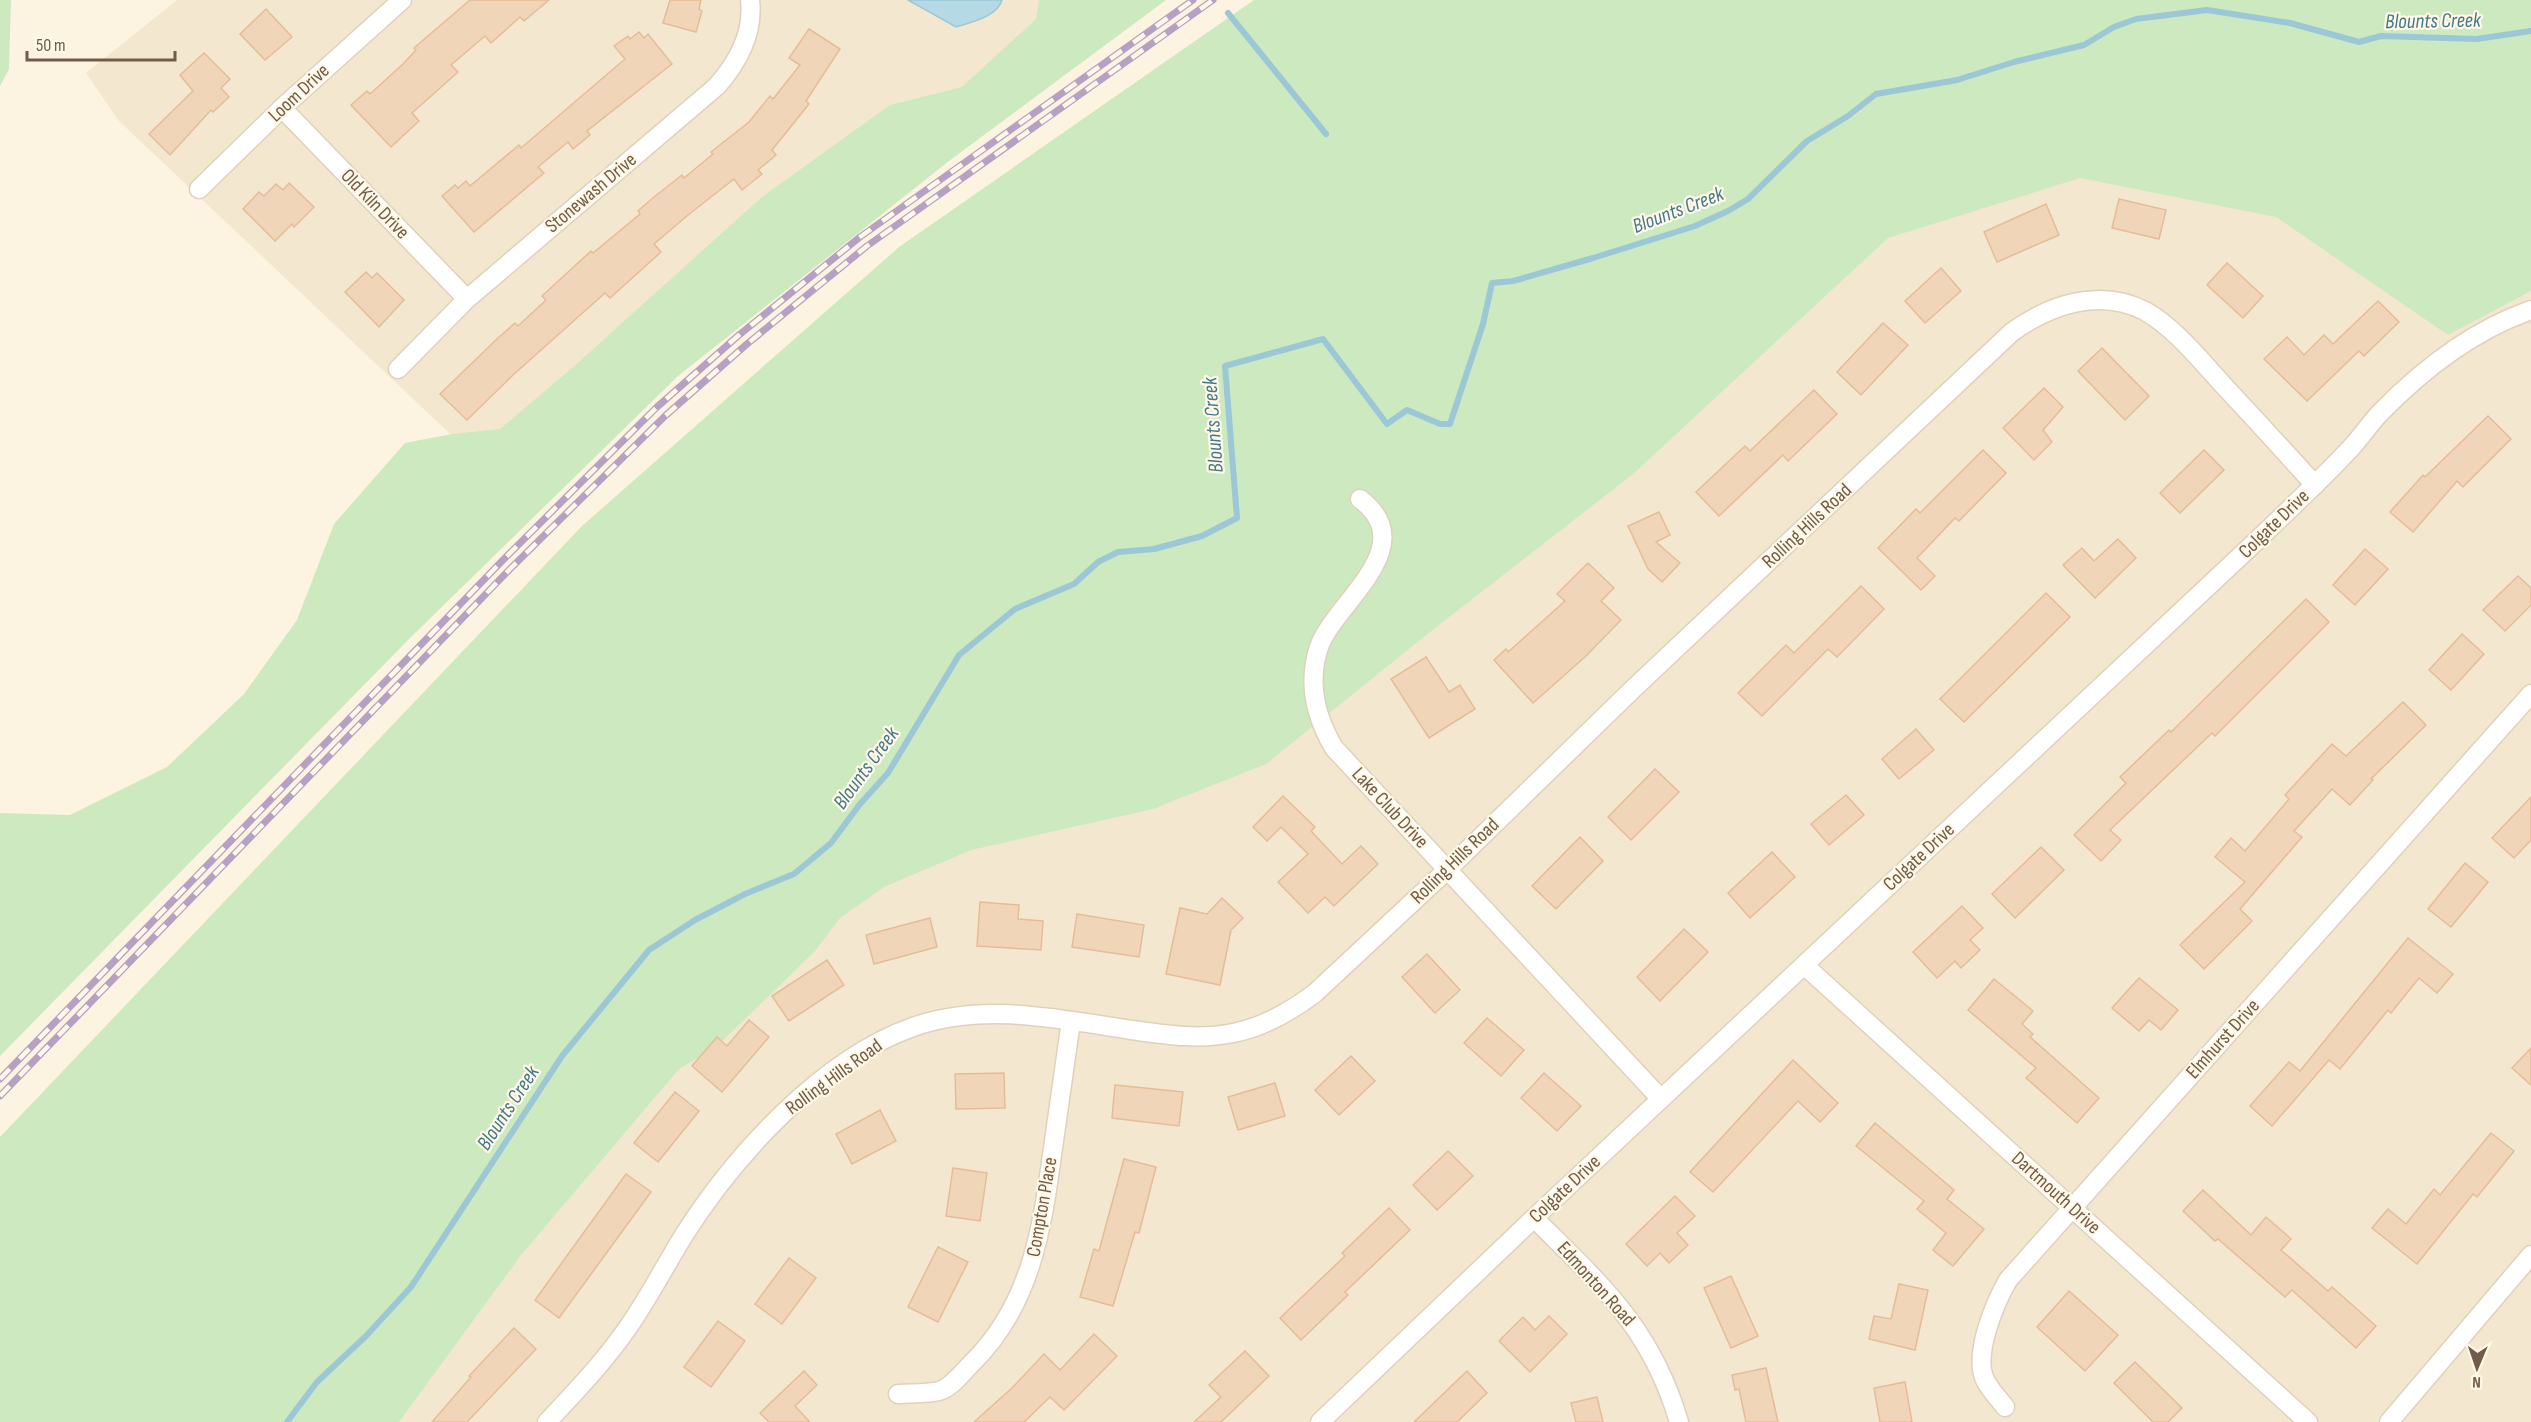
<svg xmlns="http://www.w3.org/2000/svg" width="2531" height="1422" font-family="'Sofia Sans Condensed',sans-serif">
<rect width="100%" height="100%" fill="#fcf4e0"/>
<g fill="#f3e7cf">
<polygon points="177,0 1136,0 483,465 119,121 86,73"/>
<polygon points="1962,162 2297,164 2447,335 2531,291 2531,1422 322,1422 654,1033"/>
</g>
<g fill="#cce9bf">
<polygon points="0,0 11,0 9,69 0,86"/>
<polygon points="1039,0 1166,0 949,161 678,376 411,637 0,1056 0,813 70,815 167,767 244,694 297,620 334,524 405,443 452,434 500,429 571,369 762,197 890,105 962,87 1036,19"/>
<polygon points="1254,0 2531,0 2531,291 2448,335 2276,217 2080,178 1888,238 1633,474 1440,624 1266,764 1153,809 971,850 884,887 840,918 815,951 716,1047 679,1069 521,1255 399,1422 0,1422 0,1137 582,526 899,247"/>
</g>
<path fill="#b5d9e5" stroke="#9bc7d7" stroke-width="1.5" d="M908,0H1002C997,17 971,22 956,27Z"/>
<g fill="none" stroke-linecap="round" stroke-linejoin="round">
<g stroke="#9bc7d7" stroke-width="6">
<polyline points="1228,13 1326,134"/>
<polyline points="287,1422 317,1382 366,1336 411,1287 562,1056 649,950 695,920 745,894 794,874 831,843 860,804 888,773 959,655 1015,609 1074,584 1098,562 1118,552 1154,549 1202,536 1237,518 1225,366 1323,339 1387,424 1407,410 1440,424 1450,424 1483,324 1492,283 1513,281 1593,258 1695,226 1728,211 1748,199 1807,141 1848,116 1876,94 1957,80 2014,62 2084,45 2114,27 2136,19 2207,10 2290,23 2359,42 2381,36 2477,39 2531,31"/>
</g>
</g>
<g fill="#f1d5b8" stroke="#e4bd98" stroke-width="1.5">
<polygon points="470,0 549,0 524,21 520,17 491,43 485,36 451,65 458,72 412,113 419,121 391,147 351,105 367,91 370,94 403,64 416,50 414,48"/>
<polygon points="670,0 701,0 699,9 702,11 696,32 663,23"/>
<polygon points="266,9 292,37 265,60 240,34"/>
<polygon points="809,29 840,49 806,101 809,104 772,150 776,155 758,170 762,174 742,190 734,179 688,215 654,244 661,252 610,298 605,293 513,375 467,420 440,394 498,338 515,323 518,326 546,300 542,296 591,251 593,253 640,214 638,211 654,197 682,175 684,178 713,154 711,152 749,122 770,96 773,99 800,65 789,58"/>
<polygon points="639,32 644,38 648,34 672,64 587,131 590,135 573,149 568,142 538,167 544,173 474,232 442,196 455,185 458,188 466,181 470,186 519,145 521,148 625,59 614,46 628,36 630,39"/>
<polygon points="204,53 230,79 221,88 229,97 213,112 211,110 170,155 149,134 193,91 180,75"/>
<polygon points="289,183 314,207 294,227 292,224 275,241 243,209 259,192 264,196 276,184 283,190"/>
<polygon points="2119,199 2166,210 2159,239 2112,228"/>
<polygon points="2046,204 2059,235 1997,262 1984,232"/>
<polygon points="2227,263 2263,296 2243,318 2207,285"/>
<polygon points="1941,268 1961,291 1925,323 1905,301"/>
<polygon points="366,272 372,278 377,273 404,300 379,327 345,292"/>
<polygon points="2378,301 2399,322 2364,356 2359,351 2307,401 2264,359 2287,337 2304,355 2324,335 2333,344"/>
<polygon points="1883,323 1908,345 1861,395 1837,372"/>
<polygon points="2102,348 2149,396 2125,420 2078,371"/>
<polygon points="2044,388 2063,407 2043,430 2052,442 2034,460 2003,428"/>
<polygon points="1814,390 1837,414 1788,461 1783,455 1719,516 1696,492 1745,446 1750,451"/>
<polygon points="2488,416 2511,439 2463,487 2457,481 2413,532 2390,512 2423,475 2425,477"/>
<polygon points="1983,450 2006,473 1959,521 1955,518 1917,558 1935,576 1921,590 1878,548 1916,509 1920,513"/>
<polygon points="2204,450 2224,470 2180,513 2160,493"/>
<polygon points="1659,512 1670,535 1656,542 1680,563 1662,582 1648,569 1628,526"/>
<polygon points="2118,539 2136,558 2095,598 2063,565 2082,548 2094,561"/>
<polygon points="2365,549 2388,569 2355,605 2333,585"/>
<polygon points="1588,563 1614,588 1601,601 1621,620 1586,656 1533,703 1494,660 1506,649 1508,652 1565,601 1557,594"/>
<polygon points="2518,576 2531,588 2531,605 2505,631 2483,610"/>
<polygon points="1861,586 1884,609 1837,657 1828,649 1762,716 1738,693 1786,645 1794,653"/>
<polygon points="2046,593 2070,617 1964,722 1940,699"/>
<polygon points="2306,599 2329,622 2215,736 2212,733 2110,830 2121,840 2101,861 2074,835 2126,783 2120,777 2169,730 2171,732"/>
<polygon points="2462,634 2484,654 2451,690 2429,670"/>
<polygon points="1426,657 1449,692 1460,685 1475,709 1429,738 1391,679"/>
<polygon points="2403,702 2426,725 2371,779 2373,780 2350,805 2332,789 2294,831 2302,837 2240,909 2252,921 2204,969 2180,945 2245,882 2215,857 2231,838 2245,851 2289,799 2285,795 2332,744 2346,756"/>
<polygon points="1916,729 1934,750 1899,779 1882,759"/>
<polygon points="1655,769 1679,792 1631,840 1608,817"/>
<polygon points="1846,795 1864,815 1829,845 1811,824"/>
<polygon points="1283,796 1315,827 1311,831 1342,864 1361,846 1378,864 1334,906 1325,897 1308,913 1278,882 1308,854 1281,827 1267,841 1253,827"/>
<polygon points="2531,797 2531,840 2514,858 2492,838"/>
<polygon points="1580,837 1603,861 1556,909 1532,886"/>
<polygon points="2041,847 2064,870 2015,918 1992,894"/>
<polygon points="1772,852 1795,877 1750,918 1728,893"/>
<polygon points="2465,863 2488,882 2451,927 2428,909"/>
<polygon points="1222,898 1243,918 1231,930 1220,985 1166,974 1180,908 1207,914"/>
<polygon points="980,902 1019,905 1018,919 1043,921 1041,950 977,946"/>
<polygon points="1962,906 1983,928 1970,940 1980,950 1961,968 1955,961 1937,978 1913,952"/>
<polygon points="1077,914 1144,925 1139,957 1072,947"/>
<polygon points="930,918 937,947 874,964 866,935"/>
<polygon points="1684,929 1708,952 1660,1001 1637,977"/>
<polygon points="2408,938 2453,974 2437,993 2419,978 2391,1013 2388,1010 2340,1069 2329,1060 2272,1126 2250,1106 2289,1062 2300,1071"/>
<polygon points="1427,954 1460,990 1435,1013 1402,977"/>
<polygon points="827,960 844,985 789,1021 772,996"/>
<polygon points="2139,978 2178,1010 2161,1030 2149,1020 2139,1031 2112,1008"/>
<polygon points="1994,979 2033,1011 2022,1024 2033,1034 2030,1037 2099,1098 2077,1123 2026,1078 2036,1068 1968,1010"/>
<polygon points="1487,1018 1524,1050 1501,1076 1464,1043"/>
<polygon points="749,1020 769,1037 722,1092 692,1066 717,1037 727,1046"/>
<polygon points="2531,1048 2531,1085 2512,1068"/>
<polygon points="1351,1056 1375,1081 1339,1115 1315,1090"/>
<polygon points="1793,1060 1838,1103 1820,1122 1798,1101 1713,1192 1690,1172"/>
<polygon points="1004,1073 1005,1108 956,1109 955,1074"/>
<polygon points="1544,1073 1581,1106 1557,1131 1521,1098"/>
<polygon points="1275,1083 1285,1116 1238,1130 1228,1097"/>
<polygon points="1115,1085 1183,1092 1179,1126 1112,1118"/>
<polygon points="675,1092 699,1111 658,1162 634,1143"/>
<polygon points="880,1110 896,1141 852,1164 836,1134"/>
<polygon points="1875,1123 1954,1190 1947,1199 1984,1229 1953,1266 1933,1250 1946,1233 1917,1209 1924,1201 1856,1146"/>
<polygon points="2491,1133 2514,1151 2477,1197 2473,1194 2417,1264 2372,1228 2388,1209 2406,1224 2434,1189 2440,1195"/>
<polygon points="1448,1151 1473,1176 1437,1210 1413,1185"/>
<polygon points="1124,1159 1156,1167 1139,1233 1135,1232 1113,1306 1080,1297 1094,1249 1099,1251"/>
<polygon points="953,1168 987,1173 980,1221 946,1216"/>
<polygon points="626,1174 651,1192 559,1318 535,1300"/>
<polygon points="2203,1190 2251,1235 2266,1217 2291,1239 2281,1250 2328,1291 2332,1287 2376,1326 2356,1348 2292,1290 2285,1297 2218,1239 2215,1241 2183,1211"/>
<polygon points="1675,1196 1695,1216 1677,1233 1688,1245 1669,1263 1660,1253 1647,1266 1626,1244"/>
<polygon points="1389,1208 1410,1230 1345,1292 1348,1295 1301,1340 1280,1318 1345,1256 1342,1253"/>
<polygon points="938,1247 968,1262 938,1322 908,1307"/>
<polygon points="789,1258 816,1278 782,1324 755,1304"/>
<polygon points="1731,1276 1758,1336 1731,1348 1704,1288"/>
<polygon points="1899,1284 1928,1290 1915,1350 1869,1339 1874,1316 1891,1319"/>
<polygon points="2069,1291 2118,1335 2085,1371 2037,1327"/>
<polygon points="1549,1316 1567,1334 1530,1372 1499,1341 1523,1317 1535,1330"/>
<polygon points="718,1321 745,1341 711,1387 684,1367"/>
<polygon points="514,1328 536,1349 467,1422 432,1422 471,1377 469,1376"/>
<polygon points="1094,1334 1117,1356 1064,1410 1050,1397 1024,1422 974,1422 1012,1388 1044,1354 1060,1370"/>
<polygon points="1245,1351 1269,1376 1221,1422 1194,1422 1221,1397 1209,1385"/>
<polygon points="2135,1362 2182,1408 2168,1422 2153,1422 2114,1383"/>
<polygon points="1766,1368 1778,1422 1746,1422 1739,1389 1735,1390 1732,1375"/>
<polygon points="804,1371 817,1385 795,1406 810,1422 769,1422 760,1413"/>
<polygon points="1467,1371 1487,1393 1457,1422 1414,1422"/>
<polygon points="1905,1382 1912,1422 1880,1422 1874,1388"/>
<polygon points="1597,1397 1603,1422 1576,1422 1571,1403"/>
</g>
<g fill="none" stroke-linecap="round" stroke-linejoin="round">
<defs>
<g id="minor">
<polyline points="282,108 467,299"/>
<polyline points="199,189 282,108 402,0"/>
<path d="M398,369L467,299L717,86C738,62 754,33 750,0"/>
<path d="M1360,499C1423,547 1335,602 1319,647C1307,683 1315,716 1334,748L1661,1099"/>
<polyline points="1804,965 2308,1422"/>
<path d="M1534,1218C1601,1285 1651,1327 1679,1422"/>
<path d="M898,1394C911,1393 926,1394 939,1391C951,1388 962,1373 970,1365C1032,1305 1042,1228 1053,1148C1059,1105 1065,1063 1071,1021"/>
<path d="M2005,1407C1999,1399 1990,1390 1985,1380C1973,1354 1995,1303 2008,1280L2531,694"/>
<path d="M547,1422C576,1391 605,1361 629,1326C649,1297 665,1266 684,1235C734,1156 822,1059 913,1027C984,1002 1060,1019 1132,1030C1167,1035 1199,1040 1233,1033C1264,1027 1290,1012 1315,993L1447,870L1634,688L2012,332C2051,304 2100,288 2145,311C2174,327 2202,362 2225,387C2255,419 2285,452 2315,485"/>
<path d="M1320,1422L1534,1218L2250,547C2283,515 2317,484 2348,451C2360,439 2369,424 2381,412C2423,369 2474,330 2531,310"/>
<polyline points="2389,1422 2531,1255"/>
</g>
</defs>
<use href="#minor" stroke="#e0d1bc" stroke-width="21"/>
<use href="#minor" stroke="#fff" stroke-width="18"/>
<defs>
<g id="rail">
<polyline points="0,1079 503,560 657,407 739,335 860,237 1193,0"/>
<polyline points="0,1096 511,568 665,416 747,344 867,246 1213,0"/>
</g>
</defs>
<use href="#rail" stroke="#b7a0c4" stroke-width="7"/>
<use href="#rail" stroke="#fff8e6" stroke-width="4.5" stroke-dasharray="14" stroke-linecap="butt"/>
</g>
<g text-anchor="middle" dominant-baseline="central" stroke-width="4.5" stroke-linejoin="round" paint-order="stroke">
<g font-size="20" fill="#725b48" stroke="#fff8e6">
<text transform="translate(299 93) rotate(-43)">Loom Drive</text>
<text transform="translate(591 193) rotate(-40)">Stonewash Drive</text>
<text transform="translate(375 204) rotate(46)">Old Kiln Drive</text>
<text transform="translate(2274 524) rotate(-44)">Colgate Drive</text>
<text transform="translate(1807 526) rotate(-43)">Rolling Hills Road</text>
<text transform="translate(1390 808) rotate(47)">Lake Club Drive</text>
<text transform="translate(1919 857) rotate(-43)">Colgate Drive</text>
<text transform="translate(1455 861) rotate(-44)">Rolling Hills Road</text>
<text transform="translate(2223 1039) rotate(-48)">Elmhurst Drive</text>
<text transform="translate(834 1077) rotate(-36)">Rolling Hills Road</text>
<text transform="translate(1565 1189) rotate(-43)">Colgate Drive</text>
<text transform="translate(2056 1193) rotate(42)">Dartmouth Drive</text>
<text transform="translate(1042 1207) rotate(-80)">Compton Place</text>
<text transform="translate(1596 1284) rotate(48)">Edmonton Road</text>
</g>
<g font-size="21" font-style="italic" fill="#44798d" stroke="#fff8e6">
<text transform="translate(2433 21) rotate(-1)">Blounts Creek</text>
<text transform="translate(1678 210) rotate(-21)">Blounts Creek</text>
<text transform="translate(1213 425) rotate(-94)">Blounts Creek</text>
<text transform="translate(866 768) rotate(-54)">Blounts Creek</text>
<text transform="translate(508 1108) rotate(-57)">Blounts Creek</text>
</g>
</g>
<g transform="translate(2477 1368) rotate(182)" stroke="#fff8e6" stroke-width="4.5" paint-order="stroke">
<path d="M0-4.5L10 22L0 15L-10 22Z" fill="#725b48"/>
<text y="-9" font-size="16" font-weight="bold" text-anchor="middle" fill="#725b48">N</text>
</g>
<path d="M27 51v9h148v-9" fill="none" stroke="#725b48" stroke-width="3"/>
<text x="36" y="51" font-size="18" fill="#725b48" stroke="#fff8e6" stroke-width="4.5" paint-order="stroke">50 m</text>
</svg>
